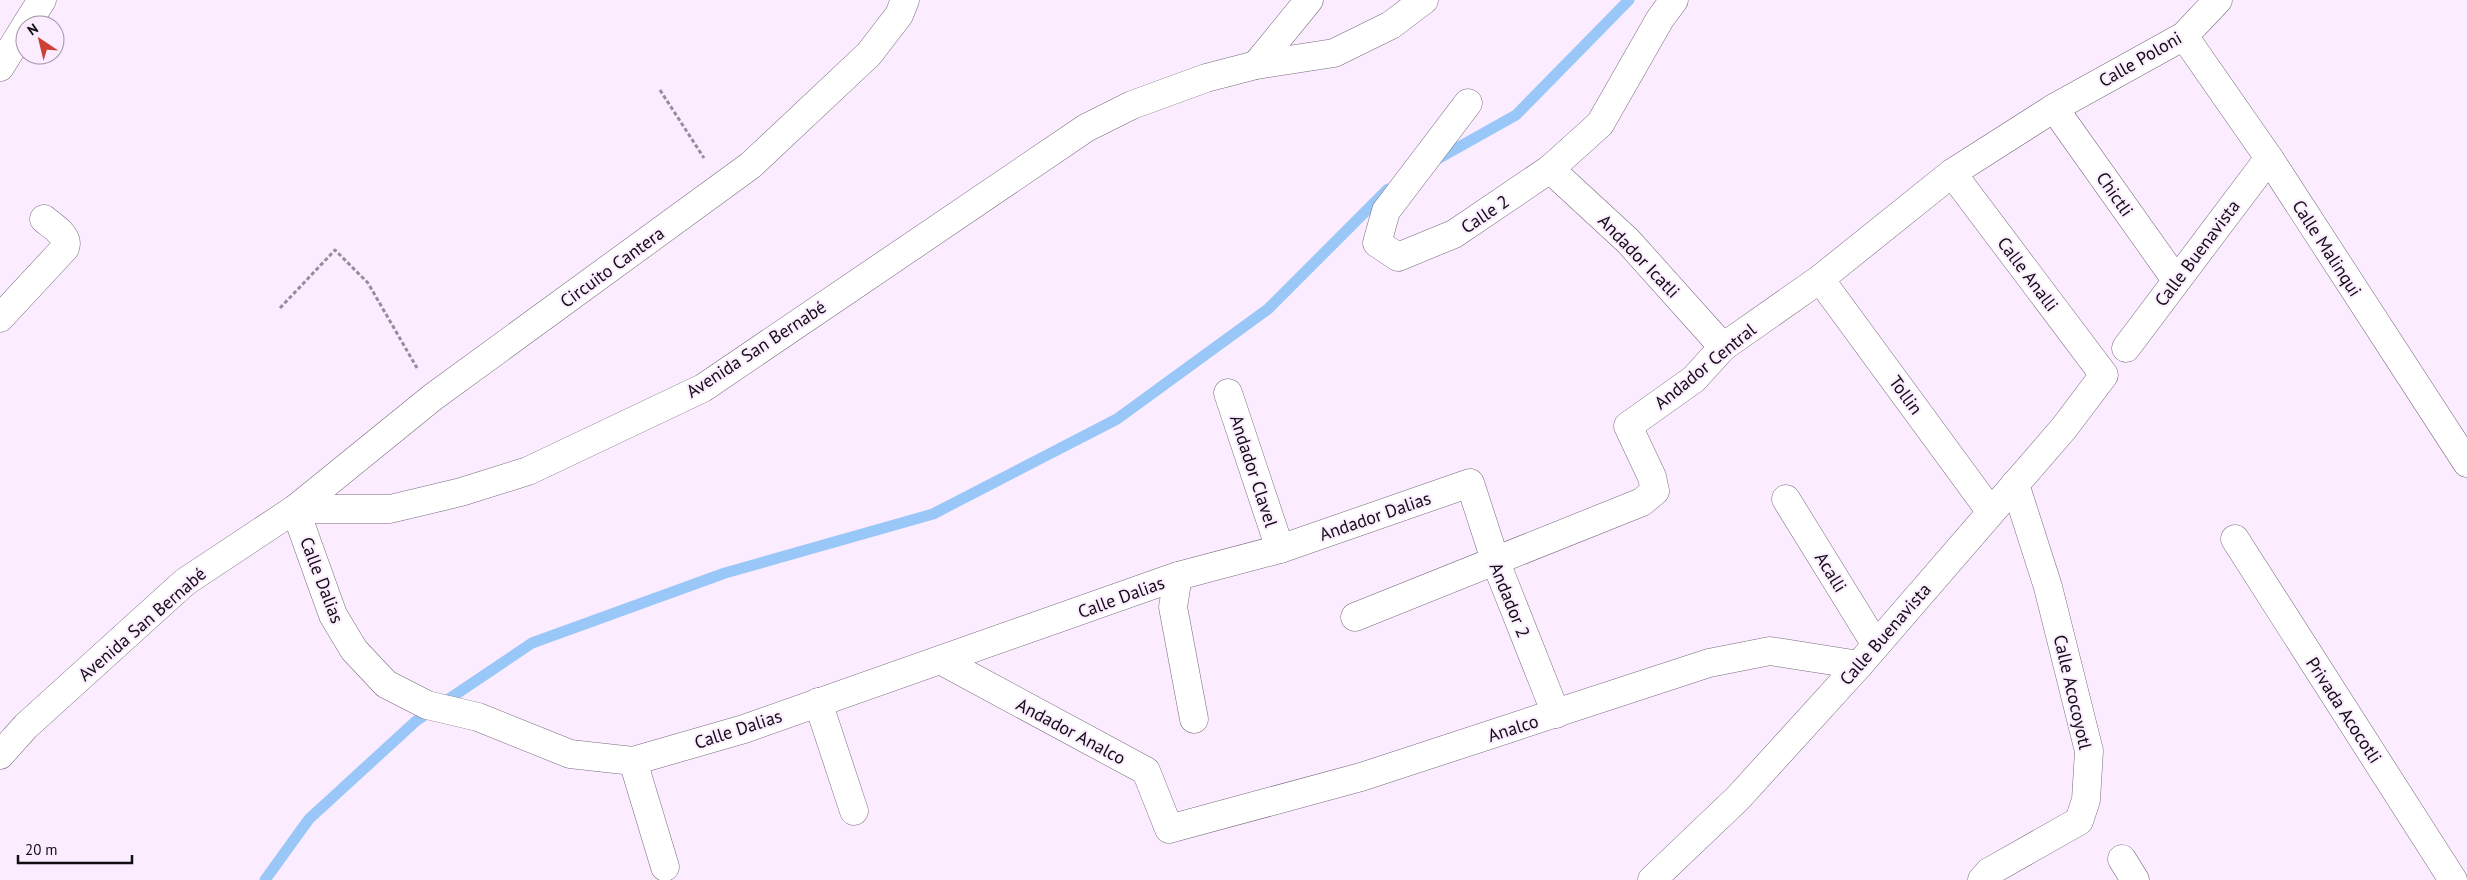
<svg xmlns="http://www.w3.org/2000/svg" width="2467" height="880" font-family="'PT Sans',sans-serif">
<rect width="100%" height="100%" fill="#fbecff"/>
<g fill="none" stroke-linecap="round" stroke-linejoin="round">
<g stroke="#98c7f8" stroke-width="11">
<polyline points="1434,161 1516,115 1629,0"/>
<polyline points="265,880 309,819 416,721 532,643 725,573 933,514 1117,419 1268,309 1388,189"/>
</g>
<defs>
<g id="street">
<polyline points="905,0 899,15 869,54 751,165 433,397 295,509 333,615 354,650 386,684 427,705 478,717 570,754 633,761 744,729 1178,576 1280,549 1470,483 1495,560 1556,714"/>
<polyline points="26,25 42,0"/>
<polyline points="2184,36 2269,158 2467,463"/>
<polyline points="1256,65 1309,0"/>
<polyline points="0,67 25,27"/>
<polyline points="1468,103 1386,211 1377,243 1398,257 1454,234 1550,169 1600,124 1660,19 1674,0"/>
<polyline points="2054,108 2176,280"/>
<polyline points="1550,169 1628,241 1723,347"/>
<polyline points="1820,279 1991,512"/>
<path d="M0,318L65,248C70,236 52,226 44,219"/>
<polyline points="2126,348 2269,158"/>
<polyline points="1228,393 1280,549"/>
<polyline points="1786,499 1876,645"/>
<polyline points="2235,539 2453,880"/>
<polyline points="1178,576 1173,607 1194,719"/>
<polyline points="1355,617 1642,502 1655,491 1652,477 1628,426 1694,379 1723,347 1820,279 1952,173 2054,108 2184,36 2218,0"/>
<polyline points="942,661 1146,771 1169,829 1361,777 1709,663 1770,651 1859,665"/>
<polyline points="818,702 854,811"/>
<polyline points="633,761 665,867"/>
<polyline points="2122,859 2135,880"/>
<polyline points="1652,880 1738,798 1859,665 2064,428 2104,375 1952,173"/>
<polyline points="1982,880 1989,872 2079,821 2086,800 2089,751 2048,587 2015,484"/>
</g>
<polyline id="secondary" points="0,755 26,726 185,582 295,509 390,509 461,492 528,471 703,388 1086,128 1132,105 1206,78 1256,65 1334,53 1391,25 1424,0"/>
</defs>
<use href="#street" stroke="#786b7b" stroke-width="29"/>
<use href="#secondary" stroke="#786b7b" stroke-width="29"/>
<g stroke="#978d9a" stroke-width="3" stroke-dasharray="4 2.5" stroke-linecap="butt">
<polyline points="660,90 704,158"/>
<polyline points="280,308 335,250 368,283 417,368"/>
</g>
<use href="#street" stroke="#fff" stroke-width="28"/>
<use href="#secondary" stroke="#fff" stroke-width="28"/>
</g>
<g text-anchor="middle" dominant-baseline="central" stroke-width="4" stroke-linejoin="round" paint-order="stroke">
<g font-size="18" fill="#120d13" stroke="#fbecff">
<text transform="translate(2140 59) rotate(-30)">Calle Poloni</text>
<text transform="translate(2115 194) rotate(55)">Chictli</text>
<text transform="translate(1485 214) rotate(-34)">Calle 2</text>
<text transform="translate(2327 248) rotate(57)">Calle Malinqui</text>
<text transform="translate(2197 253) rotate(-53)">Calle Buenavista</text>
<text transform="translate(1639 256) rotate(46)">Andador Icatli</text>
<text transform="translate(612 267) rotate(-36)">Circuito Cantera</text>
<text transform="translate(2028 274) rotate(53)">Calle Analli</text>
<text transform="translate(756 349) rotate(-33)">Avenida San Bernabé</text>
<text transform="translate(1705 366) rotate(-39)">Andador Central</text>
<text transform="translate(1906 395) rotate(54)">Tollin</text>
<text transform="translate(1254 471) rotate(72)">Andador Clavel</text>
<text transform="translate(1375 516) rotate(-19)">Andador Dalias</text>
<text transform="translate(1831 572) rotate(58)">Acalli</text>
<text transform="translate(322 580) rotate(69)">Calle Dalias</text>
<text transform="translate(1121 597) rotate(-20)">Calle Dalias</text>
<text transform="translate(1510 600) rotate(68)">Andador 2</text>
<text transform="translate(142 624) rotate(-41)">Avenida San Bernabé</text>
<text transform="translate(1885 634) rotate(-49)">Calle Buenavista</text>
<text transform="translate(2073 692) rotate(77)">Calle Acocoyotl</text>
<text transform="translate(2344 710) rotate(57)">Privada Acocotli</text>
<text transform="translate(1513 728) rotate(-18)">Analco</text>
<text transform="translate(738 729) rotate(-18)">Calle Dalias</text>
<text transform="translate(1071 731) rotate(28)">Andador Analco</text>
</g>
</g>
<g transform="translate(40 40) rotate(325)"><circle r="24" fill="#fbecff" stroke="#9e93a1"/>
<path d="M0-4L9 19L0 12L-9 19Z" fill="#cd4036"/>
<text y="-8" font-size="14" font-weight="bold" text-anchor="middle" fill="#120d13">N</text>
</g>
<path d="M18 855v8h114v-8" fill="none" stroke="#120d13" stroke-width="2.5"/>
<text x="25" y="855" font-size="15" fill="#120d13" stroke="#fbecff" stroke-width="4" paint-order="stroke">20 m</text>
</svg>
